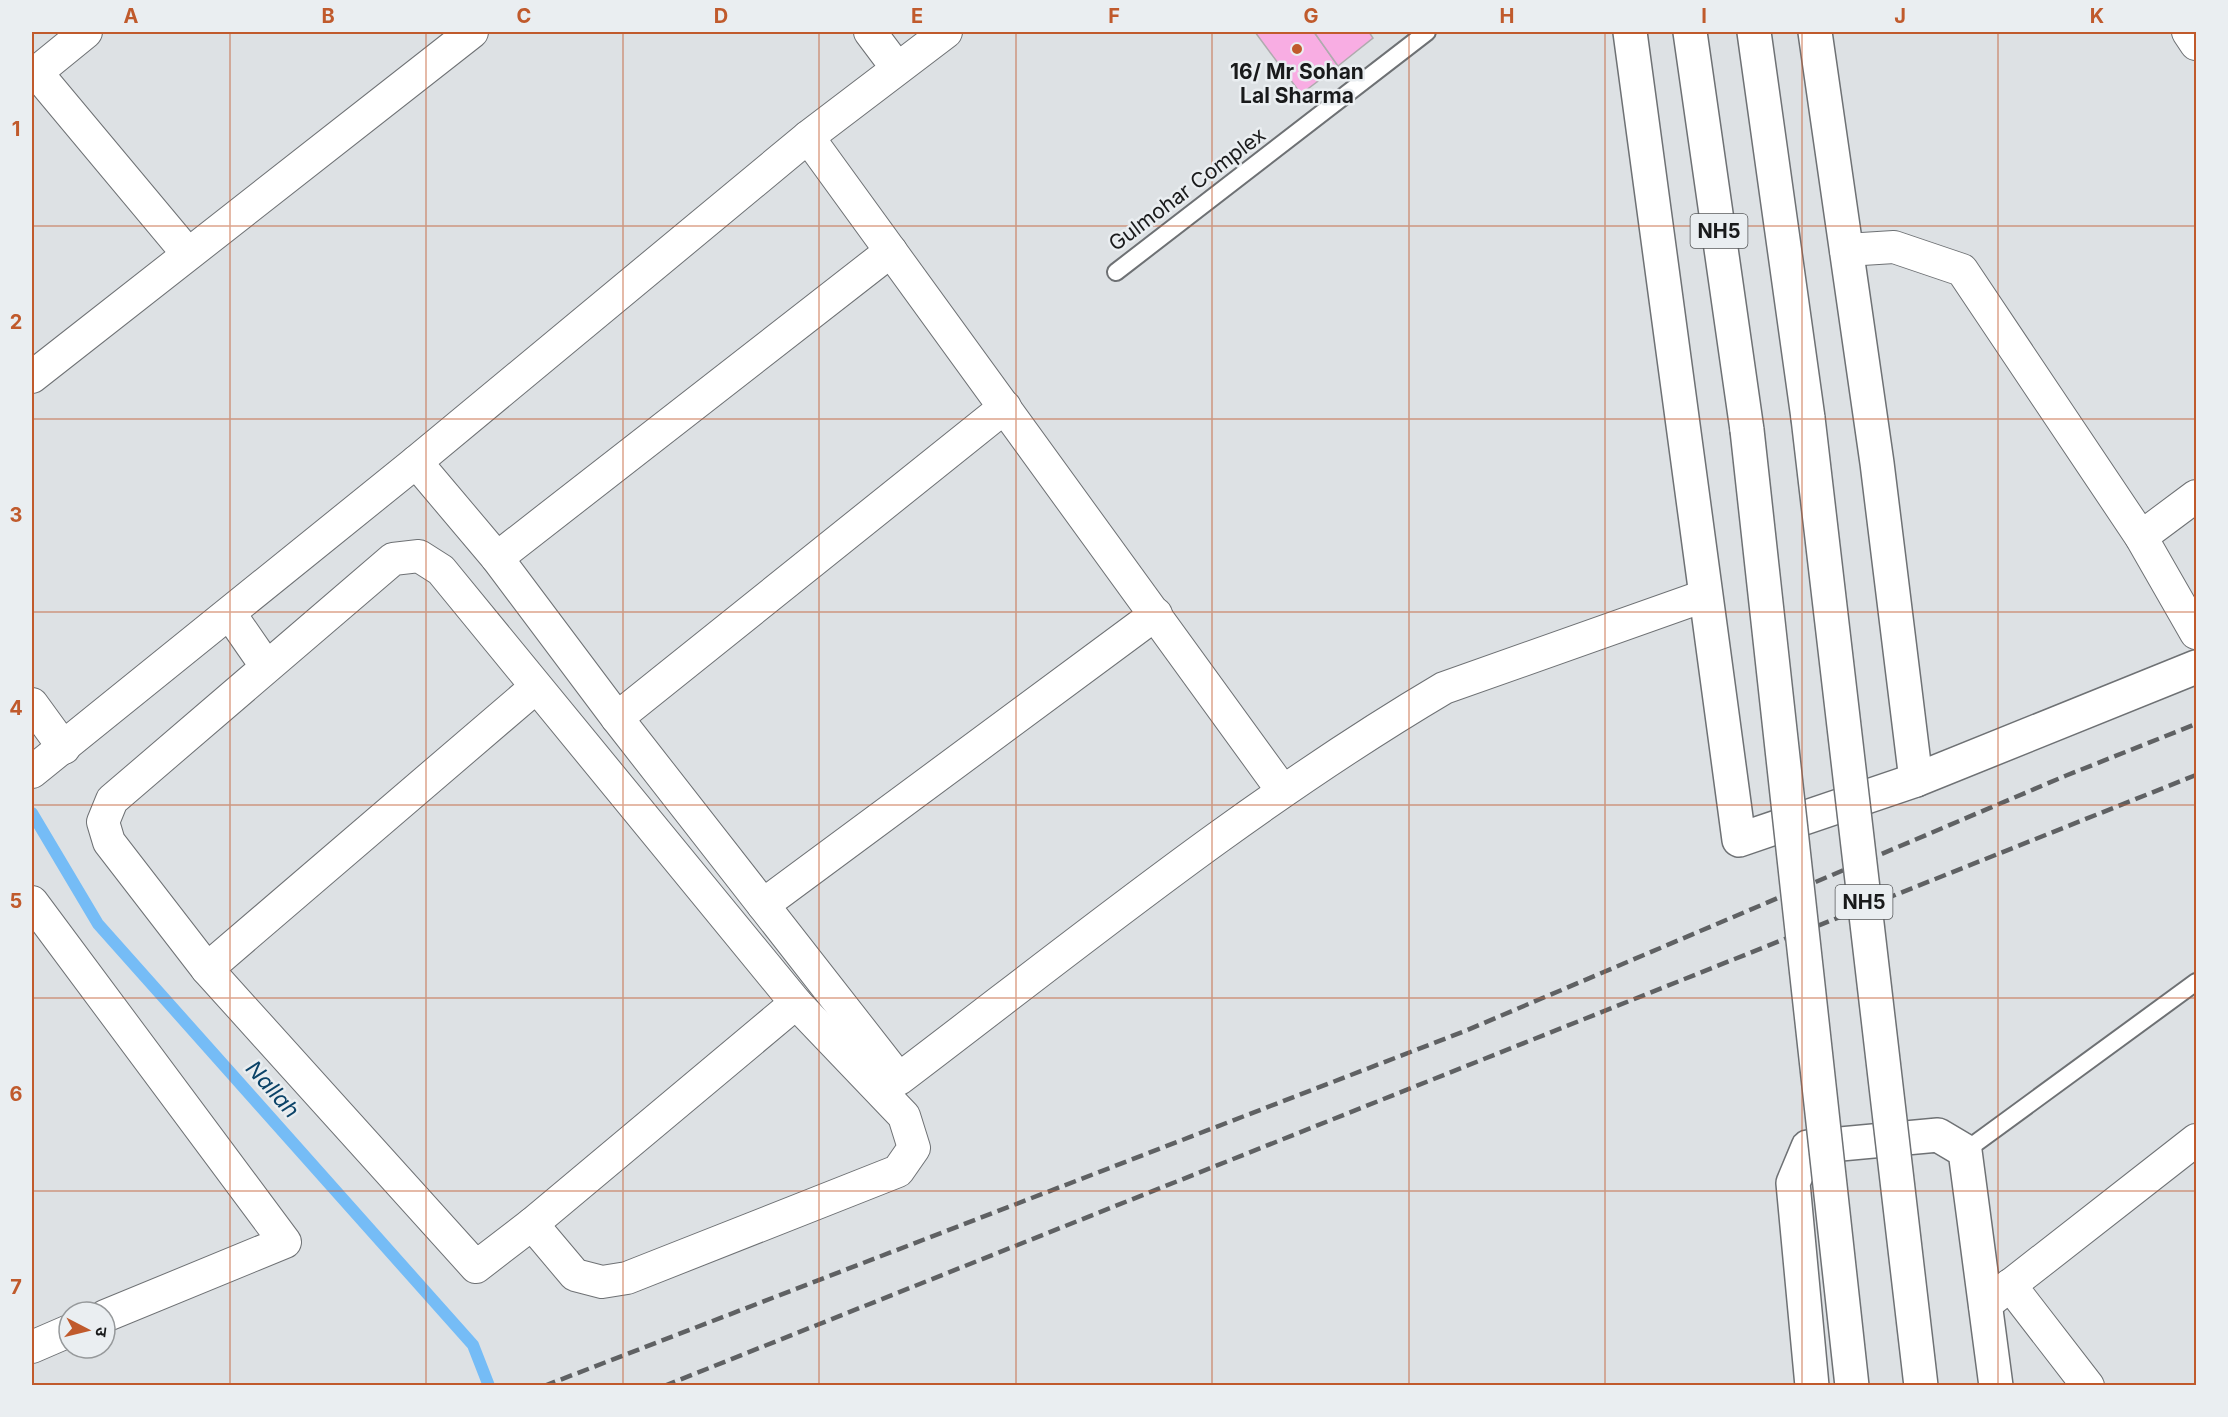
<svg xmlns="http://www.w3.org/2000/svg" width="2228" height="1417" font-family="Inter,'Noto Sans Devanagari',sans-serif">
<rect width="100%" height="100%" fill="#dde1e4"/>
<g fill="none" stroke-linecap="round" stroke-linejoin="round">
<polyline stroke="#75bcf6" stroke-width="12" points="32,813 98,924 473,1345 489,1386"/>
</g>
<g fill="#f8ade3" stroke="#afabae" stroke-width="1.5">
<polygon points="1255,32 1314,32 1338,66 1301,94"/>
<polygon points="1314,32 1369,32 1373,38 1338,66"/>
</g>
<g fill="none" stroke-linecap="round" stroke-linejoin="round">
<defs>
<g id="service">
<polyline points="1116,272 1427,32"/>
<polyline points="1965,1151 2196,982"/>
</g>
<g id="minor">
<polyline points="870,32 897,68"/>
<polyline points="2188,32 2196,44"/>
<polyline points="36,72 188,254"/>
<polyline points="32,76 86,32"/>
<polyline points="808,137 1282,790"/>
<polyline points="1846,250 1894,247 1962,270 2141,537 2196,633"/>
<polyline points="32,377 472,32"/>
<path d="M416,462L497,558L617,718L899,1079C1077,944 1251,802 1444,688L1704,596"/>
<polyline points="2141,537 2196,496"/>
<polygon points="419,556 441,570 796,1003 532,1224 476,1267 207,969 109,842 103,822 112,800 393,559"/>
<polyline points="497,558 891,251"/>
<polyline points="230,614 266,666"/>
<polyline points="32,704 64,748"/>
<polyline points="617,718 1005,407"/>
<polyline points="32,772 416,462 808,137 946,32"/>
<polyline points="32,902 285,1242 105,1316"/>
<polyline points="763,905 1156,614"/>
<polyline points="207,969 536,687"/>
<polyline points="532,1224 575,1275 602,1282 627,1278 898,1171 914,1148 904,1116 796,1003"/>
<polyline points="2010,1285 2088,1386"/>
<polyline points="1985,1305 2196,1140"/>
<polyline points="32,1347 69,1331"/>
</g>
<g id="tertiary">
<polyline points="1630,32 1739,840 1916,780 2196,667"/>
<polyline points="1815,32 1877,463 1916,780"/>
<polyline points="1812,1386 1793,1183 1808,1147 1938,1135 1965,1151 1996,1386"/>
</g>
<g id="trunk">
<polyline points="1690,32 1747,430"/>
<polyline points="1754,32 1808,418"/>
</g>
</defs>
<use href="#service" stroke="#6e7174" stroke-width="20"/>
<use href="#minor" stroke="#6e7174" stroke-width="34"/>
<use href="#tertiary" stroke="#6e7174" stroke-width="36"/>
<use href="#trunk" stroke="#6e7174" stroke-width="36"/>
<use href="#service" stroke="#fff" stroke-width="16"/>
<use href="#minor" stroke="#fff" stroke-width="32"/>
<use href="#tertiary" stroke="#fff" stroke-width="33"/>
<use href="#trunk" stroke="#fff" stroke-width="33"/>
<g stroke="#5f6163" stroke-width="4.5" stroke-dasharray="12 6" stroke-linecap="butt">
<polyline points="544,1386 1465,1031 2065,776 2196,724"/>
<polyline points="664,1386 2196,775"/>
</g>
<defs>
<g id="trunk-bridge">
<polyline points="1808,418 1921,1386"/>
<polyline points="1747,430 1852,1386"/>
</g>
</defs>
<use href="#trunk-bridge" stroke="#6e7174" stroke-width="36" stroke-linecap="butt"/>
<use href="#trunk-bridge" stroke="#fff" stroke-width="33"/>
</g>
<path fill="none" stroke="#c05a2c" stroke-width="1.5" stroke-opacity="0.55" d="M230,32V1386M426,32V1386M623,32V1386M819,32V1386M1016,32V1386M1212,32V1386M1409,32V1386M1605,32V1386M1802,32V1386M1998,32V1386M32,226H2196M32,419H2196M32,612H2196M32,805H2196M32,998H2196M32,1191H2196"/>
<circle fill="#c05a2c" stroke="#eaeef1" stroke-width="2" cx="1297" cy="49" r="6"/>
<g text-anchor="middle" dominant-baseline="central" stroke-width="5" stroke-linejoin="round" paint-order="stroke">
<g fill="#eaeef1" stroke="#585a5b" stroke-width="1.5">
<rect x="1690.5" y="214" width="57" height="34" rx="4.5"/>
<rect x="1835.5" y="885" width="57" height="34" rx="4.5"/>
</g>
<g font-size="20" font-weight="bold" fill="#191a1b">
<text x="1719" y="231">NH5</text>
<text x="1864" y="902">NH5</text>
</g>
<g font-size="21" font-weight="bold" fill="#191a1b" stroke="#eaeef1">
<text x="1297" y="71">16/ Mr Sohan<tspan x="1297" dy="24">Lal Sharma</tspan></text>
</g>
<g font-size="21" fill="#191a1b" stroke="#eaeef1">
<text transform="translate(1187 189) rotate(-37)">Gulmohar Complex</text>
</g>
<g font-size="22" font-style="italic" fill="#0b4368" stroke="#eaeef1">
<text transform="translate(273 1089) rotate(48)">Nallah</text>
</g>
</g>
<rect width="2228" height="1417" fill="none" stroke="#eaeef1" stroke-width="66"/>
<g transform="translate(87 1330) rotate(97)"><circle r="28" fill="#eaeef1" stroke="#96999b" stroke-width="1.5"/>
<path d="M0-4.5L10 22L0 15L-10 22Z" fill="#c05a2c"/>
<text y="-9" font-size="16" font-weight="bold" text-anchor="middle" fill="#191a1b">उ</text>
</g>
<rect x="33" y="33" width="2162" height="1351" fill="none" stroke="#c05a2c" stroke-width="2"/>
<g font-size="20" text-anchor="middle" font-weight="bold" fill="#c05a2c">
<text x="131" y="23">A</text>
<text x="328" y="23">B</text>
<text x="524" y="23">C</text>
<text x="721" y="23">D</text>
<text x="917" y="23">E</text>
<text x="1114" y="23">F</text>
<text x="1311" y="23">G</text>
<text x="1507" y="23">H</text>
<text x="1704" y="23">I</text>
<text x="1900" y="23">J</text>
<text x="2097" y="23">K</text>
<text x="16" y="136">1</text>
<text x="16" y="329">2</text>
<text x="16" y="522">3</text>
<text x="16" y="715">4</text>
<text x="16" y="908">5</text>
<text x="16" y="1101">6</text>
<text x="16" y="1294">7</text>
</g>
</svg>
